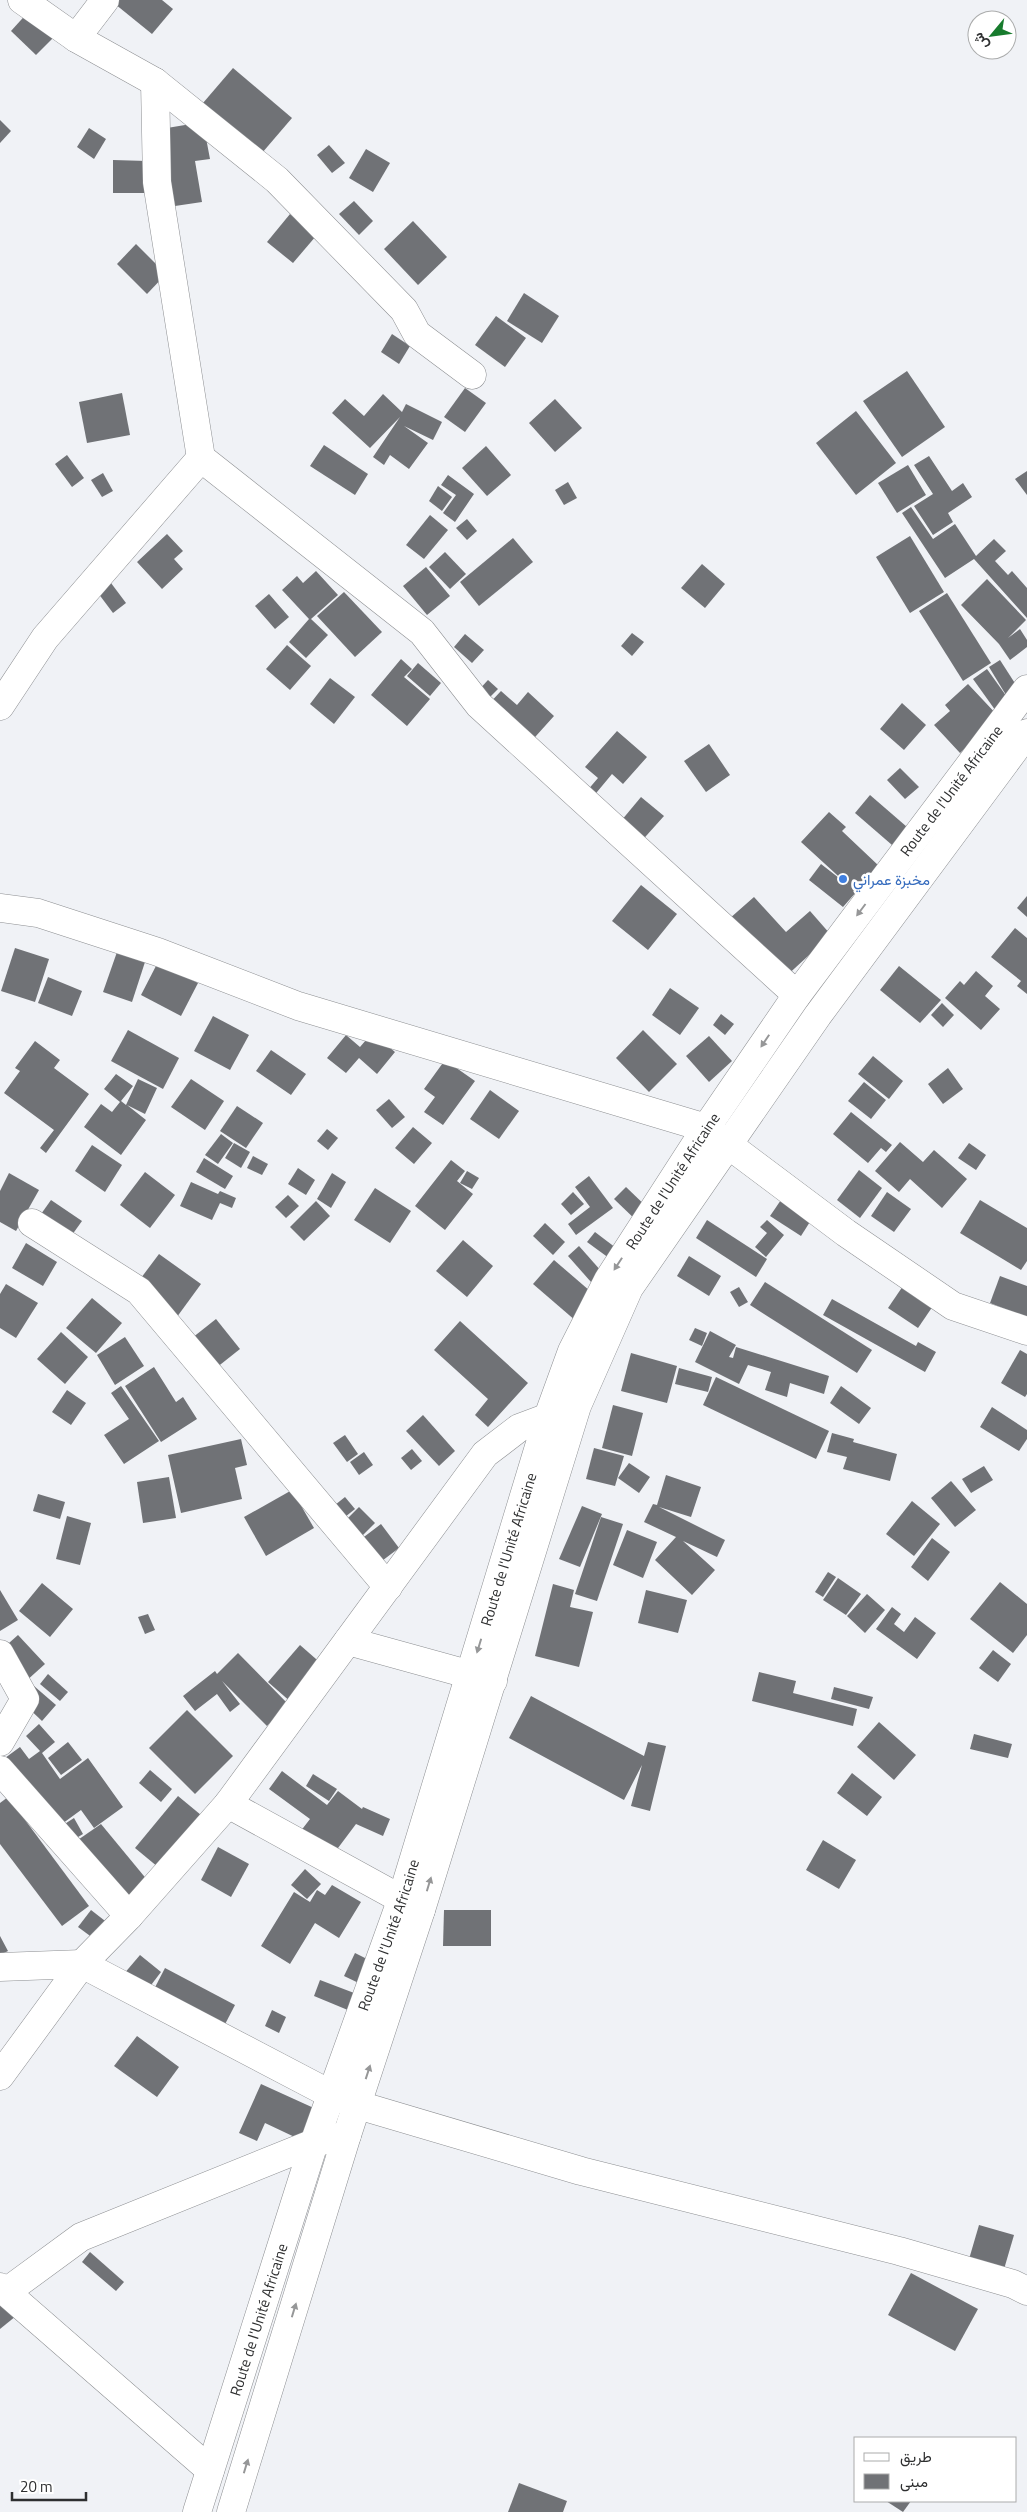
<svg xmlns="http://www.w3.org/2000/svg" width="1027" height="2512" font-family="'Titillium Web',Vazirmatn,sans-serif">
<rect width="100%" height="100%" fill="#f0f2f6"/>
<g fill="#707276">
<polygon points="119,0 162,0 173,9 152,34 115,4"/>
<polygon points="30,10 56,35 36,55 11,31"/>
<polygon points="233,68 292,118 262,153 203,103"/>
<polygon points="0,120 11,131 0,143"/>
<polygon points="203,122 210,159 195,161 202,202 175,206 161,129"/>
<polygon points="89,128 106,139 94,159 77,147"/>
<polygon points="329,145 345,163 332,173 317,155"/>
<polygon points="366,149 390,163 373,192 349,178"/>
<polygon points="113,160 147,161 146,193 113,193"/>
<polygon points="354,201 373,221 359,235 339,214"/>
<polygon points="290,214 316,236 293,263 267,242"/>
<polygon points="413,221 447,257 418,285 384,249"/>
<polygon points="136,244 166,274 147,294 117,264"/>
<polygon points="524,293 559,316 542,343 507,321"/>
<polygon points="496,316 526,338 505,367 475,345"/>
<polygon points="392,334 410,346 399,364 381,352"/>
<polygon points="907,371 945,427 902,457 863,401"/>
<polygon points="465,388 486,403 465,432 444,417"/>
<polygon points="122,393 130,435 87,443 79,402"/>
<polygon points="383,394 402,412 406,404 442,422 433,440 404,426 428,443 409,469 390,455 384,465 373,457 400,417 370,448 332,413 345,399 364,416"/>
<polygon points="555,399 582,428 555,452 529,423"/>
<polygon points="856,411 896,463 856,495 816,443"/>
<polygon points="324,445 368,474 355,495 310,466"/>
<polygon points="486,446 511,475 487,496 462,468"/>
<polygon points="67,455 84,478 72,487 55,464"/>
<polygon points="929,456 952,491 963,483 972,497 948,513 953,522 933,535 914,506 933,494 914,465"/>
<polygon points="908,465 926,495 897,513 878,483"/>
<polygon points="1027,471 1027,495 1015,479"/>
<polygon points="103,473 113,491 102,497 91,480"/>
<polygon points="448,475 474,494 455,522 443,513 456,495 441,485"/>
<polygon points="568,482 577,498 564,505 555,490"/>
<polygon points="438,486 452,497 442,511 429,501"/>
<polygon points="911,507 933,539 955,524 976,556 994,539 1006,551 995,561 1008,575 1012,571 1027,588 1027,618 974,559 945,578 902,513"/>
<polygon points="430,515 448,530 424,559 406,545"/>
<polygon points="467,519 477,531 467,540 456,528"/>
<polygon points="167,534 183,551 174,559 183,569 162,589 137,562"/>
<polygon points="910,536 944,592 910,613 876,557"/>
<polygon points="513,538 533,562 479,606 460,582"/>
<polygon points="445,552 466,574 450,589 429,567"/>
<polygon points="702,564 725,584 705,608 681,588"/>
<polygon points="426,567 450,596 427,615 403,586"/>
<polygon points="316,571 338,595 311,619 328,635 306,658 289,642 309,619 282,590 297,576 303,583"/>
<polygon points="987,579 1026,620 1008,638 1020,629 1027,640 1027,647 1010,660 999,644 961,605"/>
<polygon points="111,583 126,603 113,613 98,593"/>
<polygon points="344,592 382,632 355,657 317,616"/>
<polygon points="947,593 991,663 963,681 919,611"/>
<polygon points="269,594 289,617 275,629 255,606"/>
<polygon points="632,633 644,642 632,656 621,646"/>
<polygon points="465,634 484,650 472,663 454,647"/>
<polygon points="287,645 311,666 290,690 266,669"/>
<polygon points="401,659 412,669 404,677 430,699 407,726 371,695"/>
<polygon points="1000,660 1018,688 1006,695 989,667"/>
<polygon points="418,663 441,683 430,696 407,676"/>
<polygon points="987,669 1012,704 998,714 973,679"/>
<polygon points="330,678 355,697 334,724 310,704"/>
<polygon points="488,680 498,689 484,703 475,694"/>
<polygon points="968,684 999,717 960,753 934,725 950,711 945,705"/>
<polygon points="501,691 517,705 528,692 554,716 527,746 485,708"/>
<polygon points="902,703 926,725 904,750 880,729"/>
<polygon points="617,731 647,757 623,784 612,774 592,798 586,792 598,778 585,767"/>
<polygon points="709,744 730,775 706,792 684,761"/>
<polygon points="900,768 919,787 905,799 887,780"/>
<polygon points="870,795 907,827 892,845 855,813"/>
<polygon points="641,797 664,816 638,845 616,827"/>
<polygon points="829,812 846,827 842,831 879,866 843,907 809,880 821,864 848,885 801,842"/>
<polygon points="641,885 677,914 648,950 612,921"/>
<polygon points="1027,896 1027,917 1017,908"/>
<polygon points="754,897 786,932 810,911 831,935 783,979 729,919"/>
<polygon points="1015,928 1027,938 1027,994 1017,986 1021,981 991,957"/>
<polygon points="15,948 49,959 35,1002 1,991"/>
<polygon points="117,952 145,962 132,1002 103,992"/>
<polygon points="158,962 198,983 181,1016 141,995"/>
<polygon points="899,966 941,1000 920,1023 880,990"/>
<polygon points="976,971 993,986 985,996 1000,1009 981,1030 945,998 960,981 964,985"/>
<polygon points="48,977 82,991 72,1016 38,1003"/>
<polygon points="670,988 699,1008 680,1035 652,1015"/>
<polygon points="942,1003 954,1015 943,1027 931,1015"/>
<polygon points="721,1014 734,1024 725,1035 713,1025"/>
<polygon points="213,1016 249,1035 230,1070 194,1051"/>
<polygon points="128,1030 179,1058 163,1089 111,1061"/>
<polygon points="643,1030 677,1064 649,1092 616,1058"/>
<polygon points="372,1033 395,1052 377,1074 359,1058 346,1073 327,1058 346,1035 360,1047"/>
<polygon points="709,1036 732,1061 709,1082 686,1056"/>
<polygon points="35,1041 60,1060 54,1068 89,1094 46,1153 40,1148 54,1130 4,1093 20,1071 15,1068"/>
<polygon points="271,1050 306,1074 291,1095 256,1071"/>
<polygon points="873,1056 903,1081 889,1099 858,1074"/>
<polygon points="445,1060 475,1081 443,1125 424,1112 435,1097 424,1089"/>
<polygon points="948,1068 963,1089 943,1104 928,1084"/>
<polygon points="116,1074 133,1086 121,1101 126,1105 138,1079 157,1088 145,1114 127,1105 146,1120 121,1155 84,1127 101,1104 112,1112 120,1102 104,1089"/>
<polygon points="191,1079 224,1101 205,1130 171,1107"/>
<polygon points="864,1082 886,1100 871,1119 848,1101"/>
<polygon points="490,1090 519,1111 499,1139 470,1119"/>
<polygon points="389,1099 405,1117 392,1128 376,1110"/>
<polygon points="237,1106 263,1123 246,1148 220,1131"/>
<polygon points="851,1112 892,1145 886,1152 881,1148 868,1163 833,1134"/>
<polygon points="413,1127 432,1143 414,1164 395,1148"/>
<polygon points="327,1129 338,1138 328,1150 317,1141"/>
<polygon points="221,1134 233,1143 218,1164 205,1155"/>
<polygon points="900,1142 923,1162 934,1150 967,1179 942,1208 910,1179 899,1192 875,1171"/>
<polygon points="234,1143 250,1152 241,1168 225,1158"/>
<polygon points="969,1143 986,1155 976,1170 958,1158"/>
<polygon points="92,1145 122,1165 105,1192 75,1171"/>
<polygon points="253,1156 268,1164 262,1175 247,1168"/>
<polygon points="204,1158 233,1176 225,1189 196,1172"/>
<polygon points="451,1160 465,1171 457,1181 473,1194 445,1230 415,1206"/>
<polygon points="298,1168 315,1180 306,1195 288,1184"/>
<polygon points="859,1170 882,1188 860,1218 837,1200"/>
<polygon points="467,1171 479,1178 472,1189 460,1183"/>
<polygon points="145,1172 175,1195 150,1228 120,1205"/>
<polygon points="9,1173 39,1190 16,1231 0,1222 0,1191"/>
<polygon points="332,1173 346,1182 331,1208 317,1199"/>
<polygon points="589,1176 613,1208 576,1235 568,1224 590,1207 575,1187"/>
<polygon points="191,1182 218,1194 220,1191 236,1198 232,1208 220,1203 212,1220 180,1206"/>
<polygon points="626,1187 651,1211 639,1223 614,1199"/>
<polygon points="375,1188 411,1211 390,1243 354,1220"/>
<polygon points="573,1192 584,1204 571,1215 561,1204"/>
<polygon points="887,1192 911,1209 894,1232 871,1216"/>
<polygon points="288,1195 299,1206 286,1218 275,1207"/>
<polygon points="783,1197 813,1217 801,1236 770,1216"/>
<polygon points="51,1200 82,1221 59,1253 29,1231"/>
<polygon points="980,1200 1027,1228 1027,1261 1021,1270 960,1233"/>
<polygon points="316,1201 330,1216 304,1241 290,1227"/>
<polygon points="707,1220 767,1259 756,1277 696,1238"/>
<polygon points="767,1220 784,1235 766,1257 755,1247 767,1233 760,1227"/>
<polygon points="545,1223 565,1242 553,1255 533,1236"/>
<polygon points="595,1232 620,1251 613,1261 587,1242"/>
<polygon points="463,1240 493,1266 467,1297 436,1271"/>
<polygon points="26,1243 57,1262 43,1286 12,1268"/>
<polygon points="579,1246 602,1272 591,1282 568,1256"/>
<polygon points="159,1254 201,1284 174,1321 132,1290"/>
<polygon points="689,1256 721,1276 709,1296 677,1276"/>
<polygon points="554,1260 597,1297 576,1321 533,1284"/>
<polygon points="1000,1276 1027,1286 1027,1318 990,1303"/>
<polygon points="765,1282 872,1350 857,1373 750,1305"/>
<polygon points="905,1283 935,1303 918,1328 888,1308"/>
<polygon points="6,1284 38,1303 16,1338 0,1328 0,1294"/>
<polygon points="739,1287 748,1302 739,1307 730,1292"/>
<polygon points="92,1298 122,1323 96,1353 66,1328"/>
<polygon points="832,1299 916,1346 918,1342 936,1352 925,1372 823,1315"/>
<polygon points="216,1319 240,1349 211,1372 187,1342"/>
<polygon points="460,1321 528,1383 488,1427 475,1415 488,1399 434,1350"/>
<polygon points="695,1328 707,1333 702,1346 689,1340"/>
<polygon points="710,1331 736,1345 729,1357 733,1358 736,1347 829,1376 824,1394 790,1383 787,1397 765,1390 771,1372 748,1365 739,1384 695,1362"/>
<polygon points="61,1332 88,1357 65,1384 37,1359"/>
<polygon points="125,1337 144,1366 115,1385 97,1355"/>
<polygon points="1020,1350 1027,1354 1027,1394 1025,1397 1001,1383"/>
<polygon points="631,1353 677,1366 667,1403 621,1391"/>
<polygon points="154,1367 176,1402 183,1397 197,1419 161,1442 125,1386"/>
<polygon points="679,1368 712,1377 708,1392 675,1384"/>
<polygon points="716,1377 829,1431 816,1459 703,1405"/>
<polygon points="121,1386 159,1441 124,1464 104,1435 129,1419 111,1393"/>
<polygon points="841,1386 871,1408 859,1424 830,1403"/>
<polygon points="67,1390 86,1403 71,1425 52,1412"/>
<polygon points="613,1405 643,1413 632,1456 602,1448"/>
<polygon points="992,1407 1027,1430 1027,1439 1019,1451 980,1427"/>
<polygon points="423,1415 455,1451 439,1466 406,1431"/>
<polygon points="832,1433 854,1439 853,1442 897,1454 890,1481 843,1469 847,1457 827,1452"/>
<polygon points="345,1435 358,1454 347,1462 333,1443"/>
<polygon points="241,1439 247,1465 235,1468 242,1499 181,1513 168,1455"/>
<polygon points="594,1448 624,1456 615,1486 586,1479"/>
<polygon points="412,1449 422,1461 411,1470 401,1458"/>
<polygon points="364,1452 373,1465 359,1475 350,1462"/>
<polygon points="629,1463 650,1477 639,1493 618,1478"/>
<polygon points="984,1466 993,1480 971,1493 962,1479"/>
<polygon points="666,1475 701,1487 691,1517 659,1507 725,1540 717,1557 683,1541 715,1570 692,1595 655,1560 676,1537 644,1522 653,1504 657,1505"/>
<polygon points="169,1477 176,1518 143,1523 137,1482"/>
<polygon points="951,1481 976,1510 955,1527 931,1498"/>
<polygon points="292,1490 314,1528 266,1556 244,1517"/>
<polygon points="38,1494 65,1502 60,1519 33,1511"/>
<polygon points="345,1497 355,1509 340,1521 330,1509"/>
<polygon points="912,1501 940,1524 914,1556 886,1534"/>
<polygon points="582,1506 602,1514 580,1567 559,1559"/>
<polygon points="359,1507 375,1523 352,1546 381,1524 399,1548 370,1570 335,1531"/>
<polygon points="67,1516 91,1523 80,1565 56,1559"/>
<polygon points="601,1517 623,1524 597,1601 575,1594"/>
<polygon points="627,1530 657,1542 643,1578 613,1565"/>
<polygon points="932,1538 950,1552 928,1581 911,1567"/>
<polygon points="828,1572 836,1577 823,1597 815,1592"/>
<polygon points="838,1578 861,1594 846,1615 823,1600"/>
<polygon points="1000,1582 1027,1604 1027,1635 1013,1653 970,1619"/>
<polygon points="42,1583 73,1609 50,1637 19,1611"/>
<polygon points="553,1584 574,1590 570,1607 593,1612 579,1667 535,1656"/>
<polygon points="0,1590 18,1620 0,1631"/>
<polygon points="646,1590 687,1600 678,1633 638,1623"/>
<polygon points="867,1594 885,1610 865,1633 847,1616"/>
<polygon points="892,1607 901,1614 894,1624 904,1632 915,1617 936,1633 917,1659 876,1629"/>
<polygon points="148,1614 155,1630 145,1634 138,1617"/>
<polygon points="18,1635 45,1664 25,1682 0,1651"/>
<polygon points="300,1645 324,1666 292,1703 268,1682"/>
<polygon points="993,1650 1011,1664 998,1682 979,1668"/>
<polygon points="238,1653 288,1704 267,1726 222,1681 240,1704 230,1712 217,1694 195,1711 183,1696 215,1671 217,1674"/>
<polygon points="759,1672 796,1681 793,1693 857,1709 853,1726 752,1701"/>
<polygon points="48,1674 68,1692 60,1701 40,1684"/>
<polygon points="34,1686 56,1705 42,1721 21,1701"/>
<polygon points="834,1687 873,1697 869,1709 831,1699"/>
<polygon points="531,1696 644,1756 648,1742 666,1746 650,1811 631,1806 642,1765 624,1800 509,1738"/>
<polygon points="187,1710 233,1756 195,1794 149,1748"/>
<polygon points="879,1722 916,1755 894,1780 857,1747"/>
<polygon points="39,1724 55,1742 42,1753 60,1779 88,1758 123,1807 94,1828 81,1810 55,1829 5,1758 20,1747 29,1759 40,1751 26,1736"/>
<polygon points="974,1734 1012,1744 1008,1758 970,1749"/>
<polygon points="68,1742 82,1760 61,1775 48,1758"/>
<polygon points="150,1770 172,1789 161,1802 139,1783"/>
<polygon points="282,1771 327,1805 338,1791 362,1809 363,1807 390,1819 383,1836 356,1824 332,1856 300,1832 310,1819 269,1789"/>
<polygon points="852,1773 882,1797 867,1816 837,1793"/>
<polygon points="313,1774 337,1789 329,1801 306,1786"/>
<polygon points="178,1796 207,1820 164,1872 135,1848"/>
<polygon points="8,1797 89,1906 62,1926 0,1844 0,1803"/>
<polygon points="74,1818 83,1834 70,1842 60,1827"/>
<polygon points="101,1824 153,1887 126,1909 72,1844"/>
<polygon points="823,1840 856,1860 839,1889 806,1870"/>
<polygon points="218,1847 249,1864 231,1897 201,1880"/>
<polygon points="305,1869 321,1884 307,1899 291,1885"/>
<polygon points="332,1885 361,1902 339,1938 315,1923 290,1964 261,1946 294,1892 310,1902 317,1890 325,1895"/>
<polygon points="91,1910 109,1924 97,1941 78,1927"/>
<polygon points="444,1910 491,1910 491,1946 443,1946"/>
<polygon points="0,1936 8,1951 0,1955"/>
<polygon points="355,1953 377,1964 367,1987 344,1976"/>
<polygon points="140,1955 161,1972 145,1993 123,1975"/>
<polygon points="165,1968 235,2005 221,2032 151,1995"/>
<polygon points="320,1980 362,1996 355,2013 314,1996"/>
<polygon points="272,2010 286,2017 279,2033 265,2026"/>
<polygon points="137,2036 179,2067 157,2097 114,2066"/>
<polygon points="261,2084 316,2109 301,2140 265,2123 257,2141 239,2133"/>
<polygon points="979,2225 1014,2235 1002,2276 967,2266"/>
<polygon points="90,2252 124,2282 116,2291 82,2262"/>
<polygon points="911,2273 978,2309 955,2351 888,2315"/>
<polygon points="0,2297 16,2316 0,2329"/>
<polygon points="519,2483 567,2501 563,2512 508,2512"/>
<polygon points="886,2501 911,2501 903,2512"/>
</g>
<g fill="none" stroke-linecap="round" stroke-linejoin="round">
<defs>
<g id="minor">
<polyline points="22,0 76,38 155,82 277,180 404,310 417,334 472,375"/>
<polyline points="76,38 105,0"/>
<polyline points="155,82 157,182 201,458 422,632 479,705 797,995"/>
<polyline points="0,706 45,638 201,458"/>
<polyline points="0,908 38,913 158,952 298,1006 706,1128 846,1233 953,1306 1027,1331"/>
<polyline points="32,1223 139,1291 388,1587"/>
<polyline points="348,1641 493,1681"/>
<polyline points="0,1654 25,1699 0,1742"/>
<polyline points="0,1770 129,1916"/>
<polyline points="228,1804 421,1910"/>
<polyline points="0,1967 82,1964 332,2095 358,2105 581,2171 899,2251 1013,2284 1027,2291"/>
<polyline points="0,2076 82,1964 129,1916 228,1804 485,1454 519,1428 567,1410"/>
<polyline points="0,2287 210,2470"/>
<polyline points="6,2292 81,2237 314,2143 347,2135"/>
</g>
<g id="major">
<path id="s1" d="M197,2512L314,2143L401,1901L548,1417L572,1351L608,1280L706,1128L797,995L1027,689"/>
<polyline points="231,2512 347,2135 421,1910 577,1406 629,1288 818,1015 1027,733"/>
</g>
</defs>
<use href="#minor" stroke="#8d8f92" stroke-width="29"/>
<use href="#major" stroke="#8d8f92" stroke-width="29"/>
<use href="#minor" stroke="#fff" stroke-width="28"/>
<use href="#major" stroke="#fff" stroke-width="28"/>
</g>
<defs><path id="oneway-solid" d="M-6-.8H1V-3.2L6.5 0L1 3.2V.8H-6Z" transform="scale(1.25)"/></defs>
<g fill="#969798">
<use href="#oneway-solid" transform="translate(861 910) rotate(127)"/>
<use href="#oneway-solid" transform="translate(765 1041) rotate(124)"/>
<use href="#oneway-solid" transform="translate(618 1264) rotate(123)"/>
<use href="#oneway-solid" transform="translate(479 1646) rotate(107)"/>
<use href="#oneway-solid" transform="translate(429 1884) rotate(-73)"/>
<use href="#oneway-solid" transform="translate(368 2072) rotate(-72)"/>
<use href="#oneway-solid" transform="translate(294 2310) rotate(-73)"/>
<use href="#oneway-solid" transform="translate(246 2466) rotate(-73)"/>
</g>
<circle fill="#3f7fe0" stroke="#fff" stroke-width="2" cx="843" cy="879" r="5"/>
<g text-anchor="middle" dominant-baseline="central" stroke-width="5" stroke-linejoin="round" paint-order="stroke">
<g font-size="15" fill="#2e2f30" stroke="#fff">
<text stroke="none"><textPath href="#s1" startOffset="1898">Route de l'Unité Africaine</textPath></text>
<text stroke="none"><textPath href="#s1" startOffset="1418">Route de l'Unité Africaine</textPath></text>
<text stroke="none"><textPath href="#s1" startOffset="1012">Route de l'Unité Africaine</textPath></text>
<text stroke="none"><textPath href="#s1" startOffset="608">Route de l'Unité Africaine</textPath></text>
<text stroke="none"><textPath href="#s1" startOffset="202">Route de l'Unité Africaine</textPath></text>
</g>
<g font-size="15" fill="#366cbe" stroke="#fff" text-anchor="start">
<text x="853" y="879">مخبزة عمراني</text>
</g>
</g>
<rect x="854" y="2437" width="162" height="65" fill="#ffffff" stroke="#abacac"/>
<rect x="864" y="2453" width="25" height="8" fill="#ffffff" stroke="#abacac"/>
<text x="900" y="2462" font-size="15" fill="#2e2f30">طريق</text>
<rect x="864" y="2474" width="25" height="15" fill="#707276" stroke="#abacac"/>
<text x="900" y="2487" font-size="15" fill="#2e2f30">مبنى</text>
<g transform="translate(992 35) rotate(241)"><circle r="24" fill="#ffffff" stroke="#abacac"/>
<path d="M0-4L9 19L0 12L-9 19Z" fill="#177b2d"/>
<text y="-8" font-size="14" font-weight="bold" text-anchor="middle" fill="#2e2f30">ش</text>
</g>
<path d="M12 2492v8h74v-8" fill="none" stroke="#2e2f30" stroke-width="2.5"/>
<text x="20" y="2492" font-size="15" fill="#2e2f30" stroke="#ffffff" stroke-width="4" paint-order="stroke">20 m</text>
</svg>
